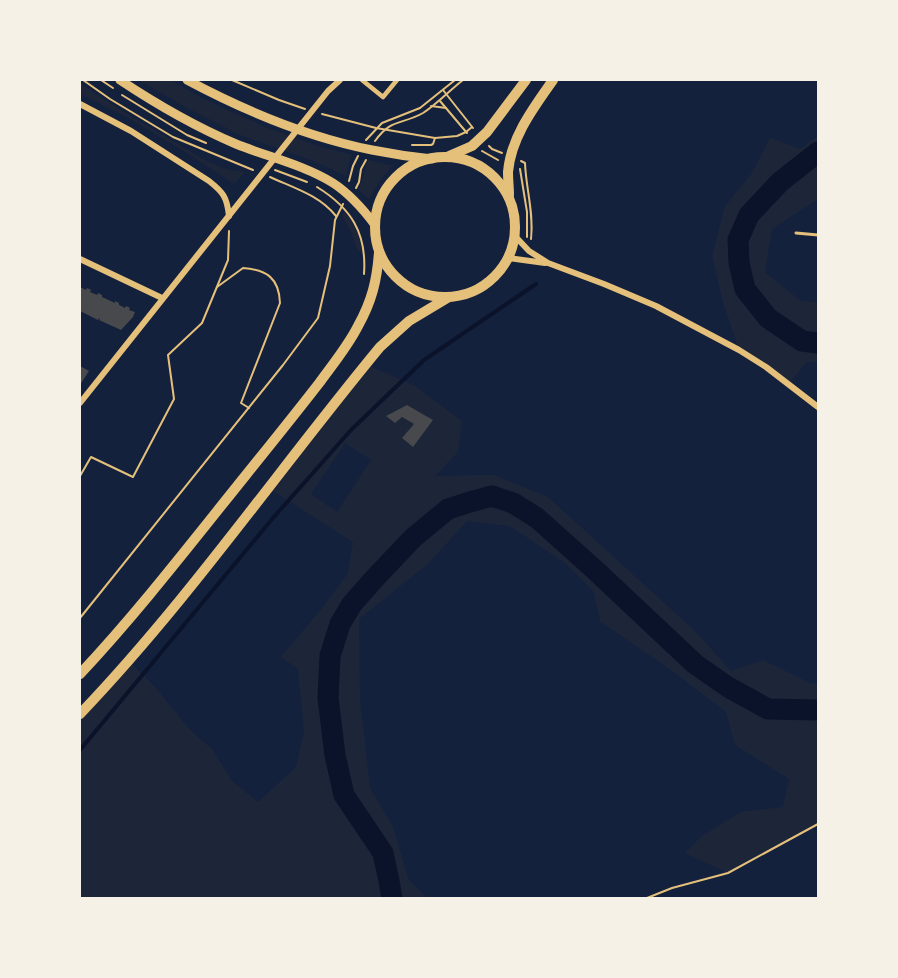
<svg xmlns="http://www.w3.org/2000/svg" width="898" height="978" font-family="Mulish,sans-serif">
<rect width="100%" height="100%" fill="#14213d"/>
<g fill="#1d2539" fill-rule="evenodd">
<polygon points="139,80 170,80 204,99 265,127 318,146 352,155 348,166 346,176 313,161 240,135 187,108"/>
<path d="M80,83C109,103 139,121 170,139C193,153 218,171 245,172L234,184L184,151L123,115L80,94Z"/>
<polygon points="818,136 818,199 772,229 765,272 801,301 818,302 818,362 807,362 788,384 739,350 723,302 712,256 725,206 752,173 770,138 800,149"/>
<path d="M368,160L390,165L392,166L379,182L369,199L358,189C364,181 364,169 368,160Z"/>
<path d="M343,213L345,212C354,224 359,236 362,250L361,251H358L351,232L342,216Z"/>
<path d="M370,366L415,386L462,421L458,452L435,476L493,475L548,497L694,630L731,671L763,660L812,684L818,683V824L728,873L685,853L702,836L741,812L783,807L789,779L735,745L726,712L671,670L600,621L594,592L565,563L510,526L467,521L428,564L359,619L360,701L370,788L393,827L408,878L427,898H80V721L132,664L156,688L190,730L213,750L232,781L258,802L296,767L304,732L298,669L281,657L323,607L348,573L353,542L273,491ZM407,405L433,420L413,447L402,438L414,424L402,417L395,423L386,416ZM345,443L371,460L337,512L311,494Z"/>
</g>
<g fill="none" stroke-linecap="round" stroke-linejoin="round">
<polyline stroke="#0b132b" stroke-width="4" points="80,750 273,518 351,430 424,360 536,284"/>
<g stroke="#0b132b" stroke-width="21">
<polyline points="818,152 780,182 749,215 738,240 739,263 745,289 768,318 802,341 818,343"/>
<polyline points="392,898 389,881 383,853 344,795 335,755 328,698 330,656 340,624 352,604 375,578 413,538 448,509 470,502 492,496 513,503 537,518 594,569 695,664 728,687 768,709 818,710"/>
</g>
</g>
<g fill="#48494c">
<polygon points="80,287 86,290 87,288 91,290 90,292 97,295 98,293 102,295 102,297 115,303 115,301 119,303 119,305 125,308 126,306 130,308 129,310 135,312 133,317 121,330 99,320 100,319 99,318 98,320 80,311"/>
<polygon points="80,366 89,371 80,385"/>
<polygon points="407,405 433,420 413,447 402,438 414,424 402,417 395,423 386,416"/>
</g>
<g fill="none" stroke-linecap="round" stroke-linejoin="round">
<g stroke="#e5c07b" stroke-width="2">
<polyline points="83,80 110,99 173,137 253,170"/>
<polyline points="101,80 113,88"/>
<polyline points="232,80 279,100 305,109"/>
<polyline points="443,90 473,128"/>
<polyline points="122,95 187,135 206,143"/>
<polyline points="440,101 467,133"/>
<polyline points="431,106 446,108"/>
<polyline points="322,114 376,128 435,138 457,136 466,132 472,127"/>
<polyline points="366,140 382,123 420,108 455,80"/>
<path d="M375,141C391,118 402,125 423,113C437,104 450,90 463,80"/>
<polyline points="412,145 431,145 433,144 435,138"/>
<polyline points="489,146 492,149 502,153"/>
<polyline points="482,151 498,160"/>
<path d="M521,161L525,163C526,189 534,213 531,239"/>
<polyline points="520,169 527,212 527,237"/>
<polyline points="275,170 307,182"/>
<path d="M270,177C294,188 319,195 336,216"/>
<polyline points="349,181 353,166 358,156"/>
<path d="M317,187C351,208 367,233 364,274"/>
<polyline points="356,188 359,182 361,169 366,160"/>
<path d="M217,287L243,268C267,270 279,278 280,303L241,403L249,408"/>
<polyline points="80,476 91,457 133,477 174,399 168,355 202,323 228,260 229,231"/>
<polyline points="80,618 283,365 318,318 330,266 335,220 343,204"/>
<polyline points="647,898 672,888 728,873 818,824"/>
</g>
<polyline stroke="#e5c07b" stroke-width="3" points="796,233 818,235"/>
<polyline stroke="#e5c07b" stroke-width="4.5" points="362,80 383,97 397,80"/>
<g stroke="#e5c07b" stroke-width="6">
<path d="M80,104L131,131L209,181C223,192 227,197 229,216"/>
<polyline points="514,235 529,251 548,263 604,284 656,306 739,350 766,367 818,407"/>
<polyline points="508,258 545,263"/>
<polyline points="80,259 162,298"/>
<polyline points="80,403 328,91 340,80"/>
</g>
<g stroke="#e5c07b" stroke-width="9">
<path d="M120,80C156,104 196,127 236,144C268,157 304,165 333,183C350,194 363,209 375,225"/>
<path d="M187,80C245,111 307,137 372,150C392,154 412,157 432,159"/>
</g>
<g stroke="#e5c07b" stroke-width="10">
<polyline points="449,156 472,146 487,132 526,80"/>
<circle cx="445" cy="227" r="70"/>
<path d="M509,195C509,188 508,180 508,172C511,137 534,107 553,80"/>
<path d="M80,674C139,611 192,542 246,475C271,444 296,413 320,382C333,364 348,346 358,326C372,301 377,280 379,252"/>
<path d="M80,714C189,600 279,469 380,347L409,321L449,297"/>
</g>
</g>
<rect width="898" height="978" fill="none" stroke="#f6f1e7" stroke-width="162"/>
</svg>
